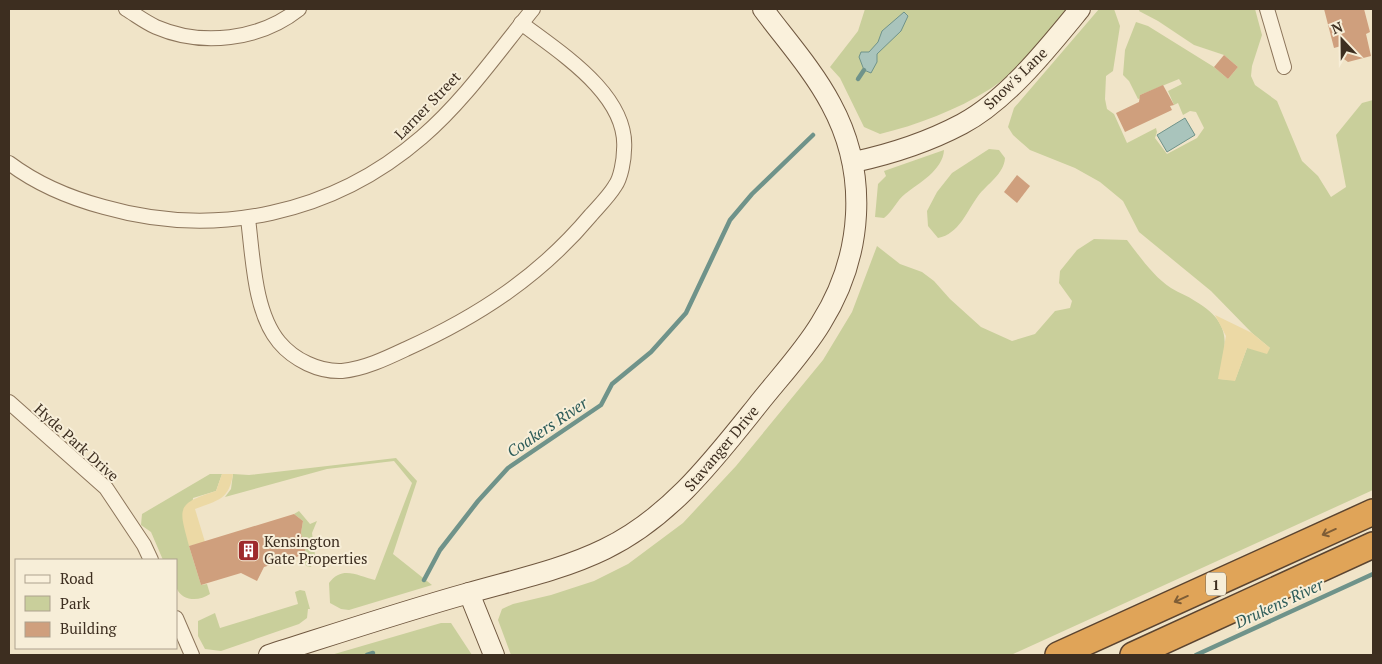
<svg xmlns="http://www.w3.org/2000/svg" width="1382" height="664" font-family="'PT Serif',serif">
<rect width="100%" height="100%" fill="#f0e4c8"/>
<g fill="#c9cf9b">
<path d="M865,9H1067C1047,33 1016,73 990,89C957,110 917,125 880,134L864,127L840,78L830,67L858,31Z"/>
<path d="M1099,9H1114L1120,26L1113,71L1106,76L1105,99L1107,109L1114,114L1127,143L1156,128L1157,132L1155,138L1167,154L1197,138L1204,128L1196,112L1190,111L1183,115L1178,103L1174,105L1168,91L1182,84L1179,79L1140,95L1141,98L1138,99L1129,81L1123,75L1125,50L1136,22L1148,26L1214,67L1228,79L1238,67L1224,55L1194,45L1158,21L1139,11L1140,9H1255L1262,35L1252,66L1251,76L1255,85L1277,101L1302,161L1318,176L1331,197L1346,187L1336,135L1362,103L1373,100V490L1011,655H511L498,620L502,609L513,604L551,595L594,581L628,564L683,523L736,466L823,360L852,312L877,246L900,264L922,272L934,281L950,299L981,327L1012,341L1035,334L1055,311L1070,308L1072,301L1059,283L1060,271L1077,250L1094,239L1127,240C1140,257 1154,277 1171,288C1179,293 1188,296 1195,301C1232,323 1227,342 1219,379L1235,380L1247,348H1270L1252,333L1211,291L1139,232L1123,201L1100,182L1075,168L1030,150L1013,135L1008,127L1014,108Z"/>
<path d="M989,149L999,150L1005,158C1004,174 987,184 978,196C967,211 959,234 938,238L928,226L927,211L937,192L952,173Z"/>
<path d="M944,150C943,170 919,183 905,194C897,200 893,211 884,218L875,217L878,184L886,176L884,171Z"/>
<path d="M396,458L417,481L393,554L432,585L349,610L341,609L330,603L329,583C342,565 358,576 375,580L412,483L394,461L327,469L225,497L231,489L233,474L249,475Z"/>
<path d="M210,474H222L216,491L193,498L189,546L201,585L207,584L210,594C200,601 183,602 177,589C174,582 176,568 176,560H163L151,532L141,525L142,514Z"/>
<polygon points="299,511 310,524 317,521 312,533 315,555 311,567 306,566 303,555 306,554 301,533 303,521 294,514"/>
<polygon points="300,590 305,591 310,609 308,609 307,618 299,624 221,651 205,649 198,636 198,621 215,613 220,628 298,604 295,592"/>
<polygon points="441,623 451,623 472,655 331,655"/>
</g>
<g fill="#ecd9a5">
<polygon points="1215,315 1252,333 1270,348 1267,354 1247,348 1235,381 1218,379 1226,336"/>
<path d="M222,474H233C229,500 218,500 195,509L205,542L189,546C179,508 175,504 216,491Z"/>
</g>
<g fill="#a9c4bc" stroke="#6f938a">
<polygon points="904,12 908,16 901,31 877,54 877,62 871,73 864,70 859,57 861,52 869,52 878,42 882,31"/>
<polygon points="1185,118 1195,135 1167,152 1157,135"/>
</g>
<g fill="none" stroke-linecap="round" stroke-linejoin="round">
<g stroke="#6f938a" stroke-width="4.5">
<polyline points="858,79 864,70"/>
<polyline points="424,580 440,550 478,501 508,468 601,405 612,384 651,352 686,313 730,220 752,194 813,135"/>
<polyline points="367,655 373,653"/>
<polyline points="1196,655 1373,574"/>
</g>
</g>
<g fill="#cf9f7d">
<polygon points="1324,9 1364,9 1370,32 1366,34 1371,56 1348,62 1344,59 1341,46 1334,48"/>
<polygon points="1224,55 1238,67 1228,79 1214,67"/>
<polygon points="1163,85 1174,105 1170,106 1172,110 1125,132 1116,113 1139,102 1140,95"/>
<polygon points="1017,175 1030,186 1017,203 1004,192"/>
<polygon points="294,514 303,521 301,533 306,554 264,567 257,581 241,573 201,585 189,546"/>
</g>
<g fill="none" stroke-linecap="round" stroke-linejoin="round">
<defs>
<g id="street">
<path d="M126,9C136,15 145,22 156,27C202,47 260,40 299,9"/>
<polyline points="1267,9 1284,67"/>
<path d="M9,163C37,184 70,198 104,207C216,239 333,214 422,137C464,101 498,52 533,9"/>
<path d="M248,219C253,257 254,312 279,342C294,360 319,372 342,371C364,369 387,358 406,349C479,316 540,276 591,215C599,206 609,196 615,186C621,178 624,159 624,150C629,95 559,52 521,23"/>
<polyline points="9,402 106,488 144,545 151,560"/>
<polyline points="176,618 192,655"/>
</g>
<g id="secondary">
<path d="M854,162C891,154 928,142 962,124C1007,100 1048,48 1080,9"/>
<polyline points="469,593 494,655"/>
<path d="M269,655C335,634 401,612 469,593C514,580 562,570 605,549C669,518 712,462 756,407C777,380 803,353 821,323C863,256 869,174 831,104C813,70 786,40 763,9"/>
</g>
<g id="highway">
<polyline points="1058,655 1373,512"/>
<polyline points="1133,655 1373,545"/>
</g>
</defs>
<use href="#street" stroke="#8d765c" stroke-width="16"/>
<use href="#secondary" stroke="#6f573f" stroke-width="22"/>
<use href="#highway" stroke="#5b4430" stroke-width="28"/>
<use href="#street" stroke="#faf1dc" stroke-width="14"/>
<use href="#secondary" stroke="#faf1dc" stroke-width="20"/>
<use href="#highway" stroke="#e0a458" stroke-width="25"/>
</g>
<defs><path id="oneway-shaft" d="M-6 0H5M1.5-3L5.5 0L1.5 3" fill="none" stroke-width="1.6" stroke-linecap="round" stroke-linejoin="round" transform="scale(1.25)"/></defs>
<g stroke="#7e5d36">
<use href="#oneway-shaft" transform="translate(1329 532) rotate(156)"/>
<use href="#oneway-shaft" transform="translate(1181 599) rotate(156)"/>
</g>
<defs>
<symbol id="building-square" viewBox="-11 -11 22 22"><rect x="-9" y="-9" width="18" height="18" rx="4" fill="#9e2a2b" stroke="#f7eed8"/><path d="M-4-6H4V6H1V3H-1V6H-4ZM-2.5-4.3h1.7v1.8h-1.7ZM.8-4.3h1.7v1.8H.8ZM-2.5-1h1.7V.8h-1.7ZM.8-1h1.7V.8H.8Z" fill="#fff"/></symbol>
</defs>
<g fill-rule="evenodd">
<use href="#building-square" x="236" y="538" width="25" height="25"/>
</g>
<g text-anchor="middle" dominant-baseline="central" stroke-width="4" stroke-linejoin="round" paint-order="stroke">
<rect fill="#f7eed8" stroke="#756857" stroke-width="1" x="1206" y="572.5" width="20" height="23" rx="4"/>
<g font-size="14" font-weight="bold" fill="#3d2e20">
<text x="1216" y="584">1</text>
</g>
<g font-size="15" fill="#3d2e20" stroke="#f7eed8">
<text transform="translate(1015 78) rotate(-44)">Snow's Lane</text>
<text transform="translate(427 105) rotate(-46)">Larner Street</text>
<text transform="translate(77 442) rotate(42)">Hyde Park Drive</text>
<text transform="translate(721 448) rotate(-50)">Stavanger Drive</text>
</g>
<g font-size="15" fill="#3d2e20" stroke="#f7eed8" text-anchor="start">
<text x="264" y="541">Kensington<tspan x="264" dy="17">Gate Properties</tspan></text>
</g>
<g font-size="16" font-style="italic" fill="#2f5d5a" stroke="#f7eed8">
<text transform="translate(547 427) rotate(-34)">Coakers River</text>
<text transform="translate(1279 603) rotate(-25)">Drukens River</text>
</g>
</g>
<rect width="1382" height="664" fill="none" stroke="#3d2e20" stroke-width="20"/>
<rect x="15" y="559" width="162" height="90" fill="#f7eed8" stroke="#ada18e"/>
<rect x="25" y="575" width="25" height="8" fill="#faf1dc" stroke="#ada18e"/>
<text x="60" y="584" font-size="15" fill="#3d2e20">Road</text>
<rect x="25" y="596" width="25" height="15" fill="#c9cf9b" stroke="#ada18e"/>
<text x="60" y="609" font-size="15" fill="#3d2e20">Park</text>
<rect x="25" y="622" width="25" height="15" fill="#cf9f7d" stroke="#ada18e"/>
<text x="60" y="634" font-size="15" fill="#3d2e20">Building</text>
<g transform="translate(1342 40) rotate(338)" stroke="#f7eed8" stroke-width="4" paint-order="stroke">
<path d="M0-4L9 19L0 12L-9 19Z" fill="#3d2e20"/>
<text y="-8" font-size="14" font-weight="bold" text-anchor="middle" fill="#3d2e20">N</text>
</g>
</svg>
